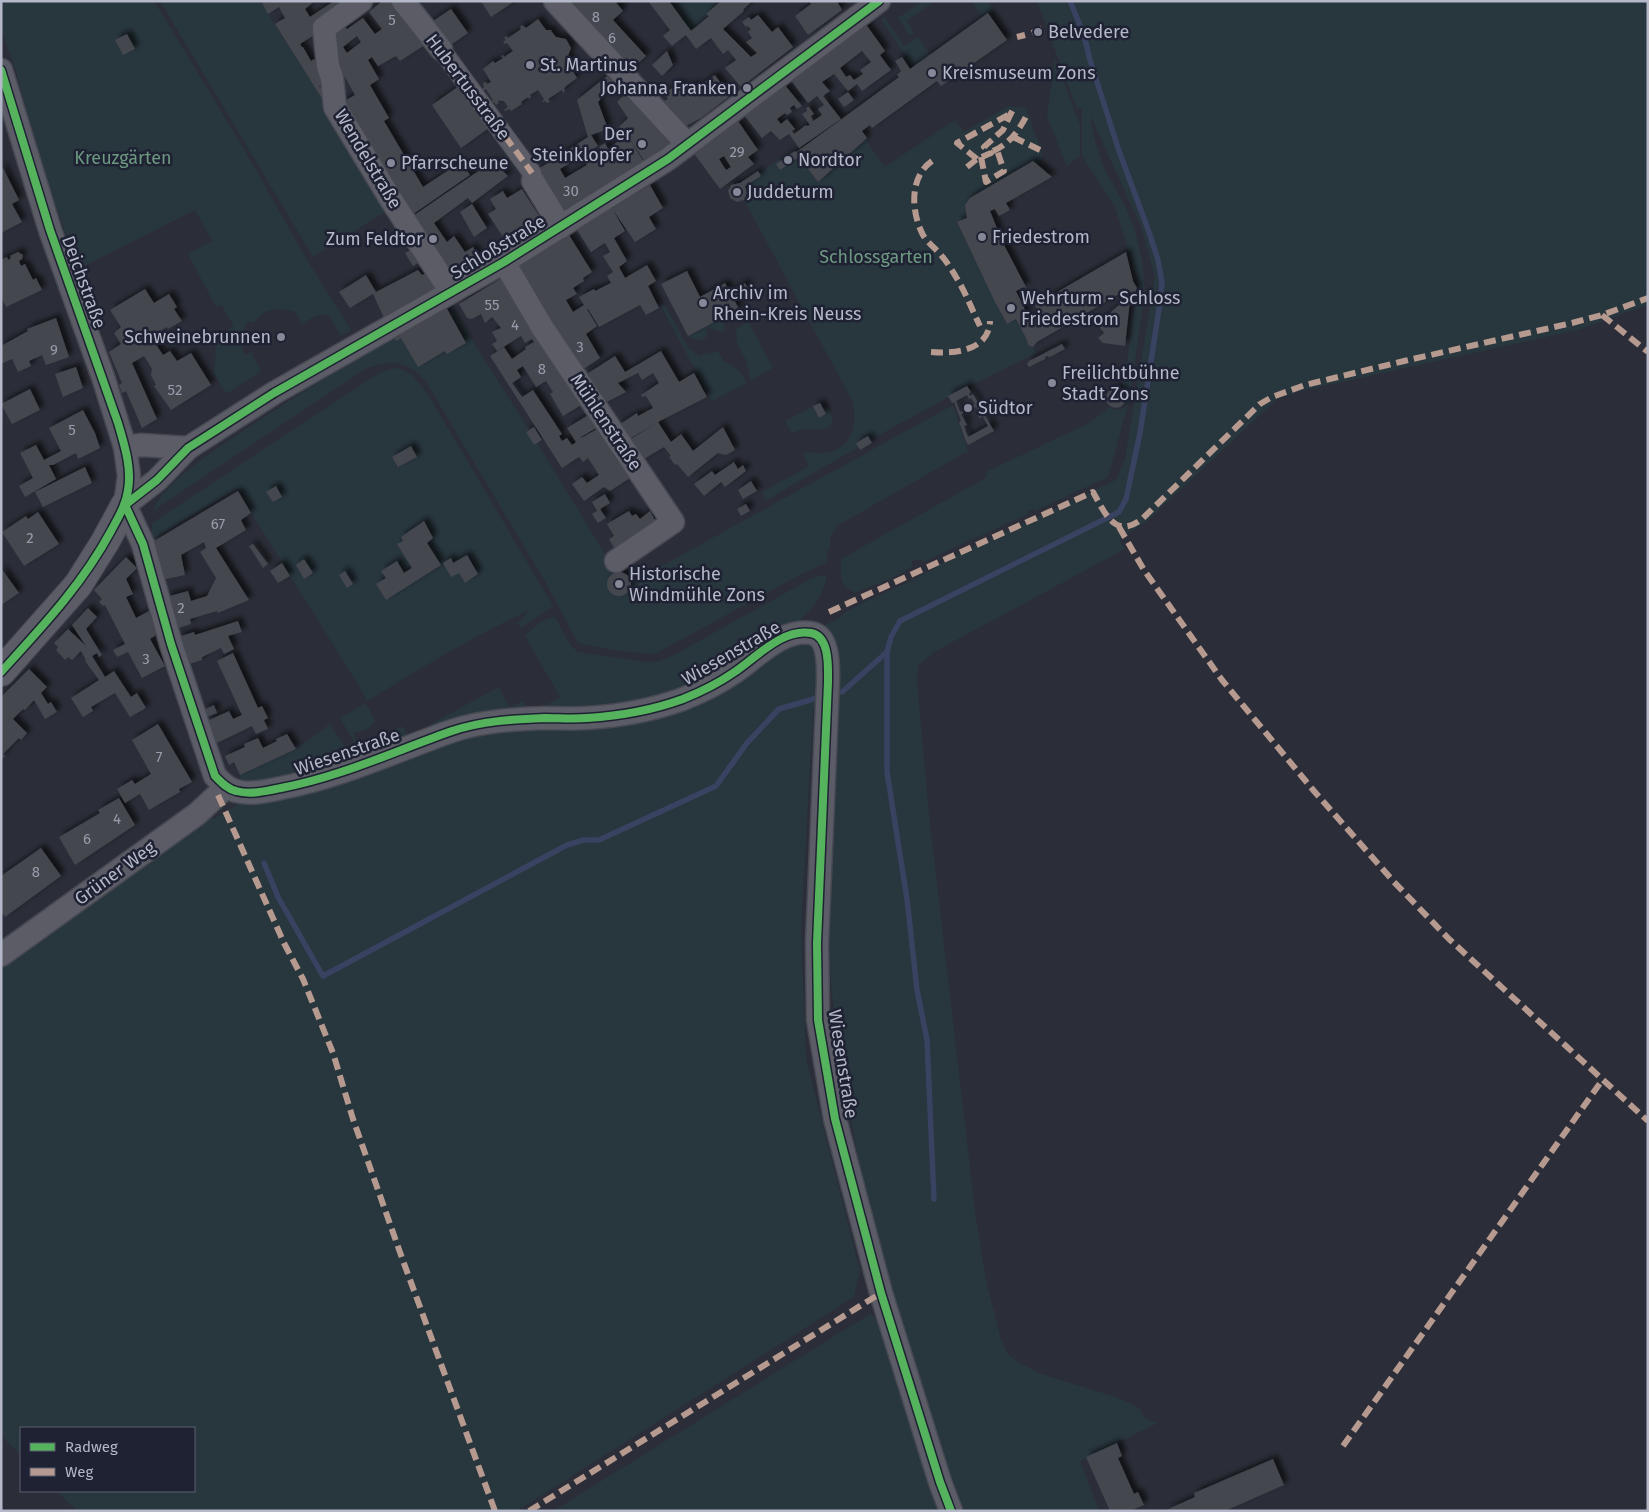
<svg xmlns="http://www.w3.org/2000/svg" width="1649" height="1512" font-family="'Fira Sans',sans-serif">
<defs>
<filter id="shadow"><feDropShadow dx="4.5" dy="-4.5" stdDeviation="2.5" flood-color="#0009"/></filter>
</defs>
<rect width="100%" height="100%" fill="#2b2e38"/>
<g fill="#28363e">
<path d="M1,1H154L244,149L307,260L351,330L341,336L329,316C319,312 310,319 302,324L295,312C280,307 263,308 254,323L248,321C242,333 239,343 245,355L251,352L261,371L226,394L214,373L216,349L211,340L234,326L221,305L216,307L188,254L212,241L195,210L78,269L36,148L16,71L1,30Z"/>
<polygon points="160,1 260,1 391,208 313,257"/>
<polygon points="669,1 721,1 706,14 708,16 691,31"/>
<polygon points="922,1 935,1 906,21 914,32 909,35 898,18"/>
<polygon points="971,1 988,1 994,10 983,17"/>
<path d="M1037,1H1648V305L1578,330L1301,391L1278,398L1147,521L1119,539L1125,549L934,652L918,666L917,682L929,815L975,1211L986,1281L1001,1339L1008,1354L1018,1362L1041,1374L1116,1397L1140,1408L1144,1418L1158,1423L1080,1461L1099,1511H957L885,1303L853,1131L832,995L825,881L831,704L813,709L801,931L806,1059L860,1271L854,1297L517,1511H77L57,1491H194V1428H21V1455L1,1436V964L212,815L214,819L237,805L469,737L504,732L615,722L840,618L842,614L864,602L909,582L962,552L1116,480L1125,459L1155,277L1141,226L1090,115L1094,137L1103,166L1126,208L1134,228L1142,261L1145,291L1129,401L1108,477L1035,511L1034,509L1027,512L1028,514L923,562L920,559L912,561V566L901,574L855,593C838,585 841,576 841,559L987,477L986,472L1091,422L1109,407L1115,410L1124,408C1128,400 1129,394 1121,388L1125,376L1138,281L1115,207L1082,156V109L1076,107Z"/>
<polygon points="884,17 904,46 918,37 930,55 913,67 881,19"/>
<polygon points="1055,58 1080,125 1080,156 1067,166 1047,116"/>
<path d="M1009,106L1026,108L1043,156L1038,166L1032,161L970,198L965,205L967,218L957,223L1006,324L1016,319L1027,340L1028,345L1033,347L1036,353L968,387L967,386L948,396L949,397L870,440L867,437L856,442L859,447L766,500L762,492L809,466L802,453C812,451 823,455 833,451C854,444 857,421 853,402L744,200L747,193L743,184L794,149L818,182L865,139L885,167L955,120L964,132Z"/>
<path d="M664,304L689,349L700,356L718,351L723,361C735,365 740,372 747,383L712,401L661,306Z"/>
<path d="M450,305L529,430L526,432L534,445L537,443L616,572C608,577 606,583 610,591L618,595C626,595 630,591 631,583L953,405L968,451L837,526L830,538V550L827,551V562L794,578L655,654L619,651L578,643L546,583L425,380C403,359 392,360 365,369L153,511C163,482 220,447 246,429C296,396 346,364 399,336V333Z"/>
<path d="M741,308L773,368L751,380L746,360L737,344L736,330L747,322L745,319L732,322L730,317C723,319 724,325 725,330L723,332L709,328L706,331L707,336L703,340L693,339L688,336Z"/>
<path d="M397,368C414,373 419,382 429,396L553,606L521,628L518,623L529,610C473,637 420,668 368,701L236,488L152,539V523L368,380C378,374 386,369 397,368Z"/>
<path d="M813,406L819,418L826,414L822,407L829,410L833,418C830,435 815,427 803,429C799,430 795,432 792,434L785,421Z"/>
<path d="M823,575H827C822,598 815,606 798,622L692,687L632,707L551,710L548,704L560,697L525,636C533,628 543,618 555,617C562,630 567,643 578,652L646,662L659,661L674,655L812,578Z"/>
<polygon points="499,687 509,707 523,701 526,708 389,743 388,739 393,731 402,726 409,736"/>
<polygon points="366,703 375,721 368,729 354,733 357,747 340,718"/>
<polygon points="330,724 349,752 352,761 252,784 241,780 240,775 296,749"/>
<polygon points="870,1314 876,1318 939,1511 553,1511"/>
</g>
<g fill="none" stroke-linecap="round" stroke-linejoin="round">
<g stroke="#3a4262" stroke-width="5.5">
<polyline points="887,652 887,772 907,899 917,990 927,1040 934,1199"/>
<polyline points="842,692 887,652 891,637 900,621 1119,512 1126,499 1140,433 1159,309 1162,282 1158,260 1149,232 1119,151 1090,60 1084,35 1070,1"/>
<polyline points="264,863 278,897 323,976 567,845 584,840 599,840 716,786 747,743 779,709 817,698"/>
</g>
</g>
<g fill="#44464f" fill-rule="evenodd" filter="url(#shadow)">
<polygon points="261,1 315,1 305,9 310,17 334,1 353,1 319,32 300,44 302,47 303,47 311,61 314,59 327,80 319,86 328,99 324,102 275,24 285,18 279,7 268,14"/>
<path d="M382,1H394L428,43L400,61L396,56L378,66L372,57L368,60L379,79L370,85L389,118L384,121L423,187L461,162L470,175L406,219L339,104L355,95L337,63L333,41L337,39L330,29L341,21L347,29L363,18L375,34L382,29L369,12ZM357,36L361,42L347,53L343,47Z"/>
<polygon points="481,1 515,1 491,17"/>
<polygon points="561,1 615,1 623,11 613,20 646,56 627,73"/>
<polygon points="648,1 669,1 691,31 709,16 706,14 721,1 752,1 743,10 744,11 723,29 751,57 757,53 746,42 752,38 748,32 751,29 748,26 746,27 742,22 749,17 751,20 758,15 772,32 778,27 793,47 741,87 725,68 736,60 728,50 723,54 711,38 696,49 686,35 672,46 663,36 670,30"/>
<polygon points="810,1 837,1 842,10 808,35 795,16 811,4"/>
<polygon points="451,9 468,33 445,49 427,25"/>
<polygon points="988,13 1007,40 941,86 937,81 872,128 870,125 862,131 867,138 818,182 799,157 780,170 776,164 795,151 796,152 802,148 899,77 897,75 901,71 895,61 902,57 910,69"/>
<polygon points="538,19 546,30 552,30 551,31 556,37 566,39 571,48 568,56 571,62 573,61 574,63 572,64 572,70 577,78 566,86 564,89 565,91 563,93 562,90 548,99 550,102 547,103 545,101 543,102 542,101 544,99 538,90 530,95 531,97 529,99 528,97 521,102 522,104 511,111 510,109 505,111 504,110 508,107 504,101 500,101 499,100 498,101 499,103 496,105 494,102 492,103 490,102 493,100 486,89 483,91 482,89 484,87 483,83 486,82 487,84 491,82 483,69 493,61 495,63 503,58 501,56 503,55 504,57 513,51 507,43 505,44 503,42 506,40 504,38 506,36 508,38 521,29 520,27 522,25 526,28"/>
<path d="M865,23L885,51L880,55L891,70L862,91L857,84L848,91L834,74L822,82L830,91L823,96L841,119L799,148L789,134L780,140L771,131L762,138L744,115L784,84L802,106L797,109L794,105L790,108L792,112L787,115L785,113L777,119L781,124L787,119L795,129L792,131L794,134L806,125L807,126L810,125L802,114L807,111L806,108L809,107L814,114L811,116L813,121L822,115L818,109L824,105L817,96L808,103L790,79ZM862,51L871,62L860,70L863,74L854,80L850,75L846,77L840,68Z"/>
<polygon points="127,34 135,49 123,55 115,40"/>
<polygon points="667,51 673,65 662,76 652,65"/>
<polygon points="715,75 730,96 701,118 682,128 662,102 668,99 664,93 681,83 684,90 693,84 696,88"/>
<polygon points="607,76 615,84 598,102 608,129 591,135 598,146 560,169 565,178 587,165 585,161 595,156 597,159 604,155 599,147 605,143 608,149 626,135 618,128 628,118 617,102 625,94 649,118 669,143 645,162 627,135 644,162 563,213 537,170 588,137 577,100"/>
<polygon points="459,86 489,128 461,148 432,105"/>
<polygon points="848,92 854,100 844,107 838,99"/>
<path d="M738,121L758,150L748,157L754,164L720,189L693,152ZM724,156L731,167L726,170L719,159Z"/>
<polygon points="493,161 508,176 472,203 468,198 434,223 447,242 454,236 465,252 473,247 482,262 452,283 407,220"/>
<polygon points="1033,161 1052,177 1006,203 1010,210 999,216 995,209 990,211 1003,243 1027,289 1024,287 1016,291 1027,314 1023,315 1026,321 1039,313 1035,305 1126,252 1133,281 1137,288 1134,295 1128,298 1130,300 1125,346 1103,343 1098,338 1104,333 1097,324 1127,298 1124,298 1119,294 1037,342 1033,347 1028,345 1027,340 1016,319 1007,324 995,302 957,222 967,218 965,205 970,198"/>
<polygon points="1,164 19,200 12,204 22,222 1,233"/>
<polygon points="758,171 761,176 745,186 747,193 744,200 737,202 730,198 728,191 731,185 740,183"/>
<polygon points="650,185 663,208 649,217 656,229 635,242 613,210 625,231 614,238 627,261 619,267 625,278 647,265 656,281 648,286 659,308 646,315 640,305 599,327 588,309 587,309 597,326 586,334 600,358 582,370 516,267 569,235 592,272 583,278 584,281 573,288 577,294 566,300 573,312 584,305 579,297 594,289 595,291 611,283 607,276 613,272 603,256 610,252 605,243 591,252 577,230"/>
<polygon points="522,189 545,225 509,246 488,214 496,209 490,199 503,191 507,198"/>
<polygon points="472,204 487,228 474,237 460,212"/>
<polygon points="413,249 421,261 413,266 405,253"/>
<polygon points="18,252 23,255 22,259 19,261 21,266 25,264 33,280 36,278 42,290 6,307 1,297 1,260 7,257 8,260 11,258 10,256"/>
<polygon points="418,270 422,275 428,272 437,288 384,318 373,294 350,308 339,292 366,275 376,292"/>
<polygon points="687,271 700,297 725,283 739,309 688,336 661,284"/>
<polygon points="500,279 583,404 563,416 550,394 553,392 546,381 536,387 523,366 517,370 521,377 512,383 522,397 533,390 562,434 559,436 562,441 567,438 572,445 576,442 567,428 590,414 598,427 581,437 581,438 599,428 630,478 610,491 604,487 584,501 572,484 582,477 587,483 599,475 588,458 583,462 579,457 562,468 490,356 504,347 512,359 526,349 525,347 534,342 532,339 525,343 521,336 497,351 492,344 497,341 492,332 501,328 492,317 485,323 481,314 472,319 467,318 459,304"/>
<polygon points="745,283 749,290 736,297 732,290"/>
<polygon points="145,289 154,303 169,294 177,307 174,309 182,321 168,329 167,327 151,337 163,355 170,351 177,361 191,353 211,385 171,410 154,386 156,385 151,375 152,369 144,356 132,363 157,419 142,428 126,391 122,393 119,385 122,383 109,352 121,344 114,333 121,327 110,310"/>
<polygon points="446,307 466,343 447,354 445,351 418,367 401,338 396,341 395,338 400,336 399,333"/>
<polygon points="56,318 69,357 46,365 42,355 29,361 31,366 18,372 12,359 1,364 1,346 28,331 27,329"/>
<polygon points="1062,344 1065,349 1050,357 1046,356 1045,359 1029,367 1027,364 1029,361"/>
<polygon points="661,351 679,382 694,373 707,397 658,422 671,442 681,434 693,451 723,427 735,450 726,455 718,453 688,477 677,464 675,465 669,457 671,456 664,447 639,462 626,442 656,423 626,441 617,426 637,413 638,416 653,408 646,396 642,397 641,395 659,383 653,373 642,380 638,373 618,383 626,392 603,404 585,375 615,356 625,372"/>
<polygon points="76,367 83,388 63,397 55,374"/>
<path d="M967,386L971,392L969,394L970,396L973,394L994,431L968,445L965,439L959,422L961,421L954,402L952,403L948,396ZM967,395L969,399L971,398L975,404L973,406L974,408L976,407L980,413L978,415L979,418L983,417L988,426L968,437L964,426L967,425L961,414L963,413L962,411L960,412L956,401Z"/>
<circle cx="1116" cy="398" r="10"/>
<polygon points="30,389 40,410 12,424 1,404"/>
<polygon points="820,403 826,414 819,418 813,406"/>
<polygon points="83,410 95,433 100,448 78,459 76,453 53,465 49,465 56,479 25,497 19,486 33,478 20,453 36,445 44,460 61,451 49,428"/>
<polygon points="534,427 542,440 534,445 526,432"/>
<polygon points="868,436 872,443 860,450 856,443"/>
<polygon points="411,446 417,457 398,467 392,457"/>
<polygon points="734,462 738,469 743,465 746,471 725,487 721,482 704,496 694,484 712,471 715,475"/>
<polygon points="85,467 92,483 43,507 35,492"/>
<polygon points="751,481 757,491 743,499 738,490"/>
<polygon points="276,486 282,497 273,502 266,492"/>
<polygon points="238,491 251,513 241,520 246,530 216,548 249,600 218,613 217,611 190,619 191,624 175,629 166,597 188,591 191,601 207,596 216,578 200,552 206,548 204,542 181,555 185,575 162,580 154,541"/>
<polygon points="605,494 610,503 600,509 606,518 598,523 592,514 597,511 592,502"/>
<polygon points="746,504 750,511 741,516 737,509"/>
<polygon points="629,511 632,516 636,514 640,519 650,511 657,524 616,551 609,539 614,536 607,524"/>
<polygon points="38,512 59,544 24,566 2,532 26,516 28,519"/>
<polygon points="424,521 433,538 427,543 441,565 386,600 376,584 386,578 381,571 397,561 404,573 412,568 397,544 403,541 401,537"/>
<polygon points="253,544 268,564 263,568 249,546"/>
<polygon points="467,555 478,574 465,583 459,573 451,577 443,563 451,558 453,563"/>
<polygon points="126,557 137,568 126,579 133,594 126,597 136,618 149,611 156,635 150,639 165,666 142,678 128,652 117,657 113,650 125,644 105,605 103,606 99,602 102,599 94,590"/>
<polygon points="304,559 313,573 304,579 296,565"/>
<polygon points="282,563 290,576 278,583 270,571"/>
<polygon points="1,568 19,593 1,605"/>
<polygon points="345,571 353,584 347,588 339,575"/>
<circle cx="619" cy="584" r="12"/>
<polygon points="88,608 97,617 86,629 102,655 99,657 97,653 92,656 105,677 114,671 131,697 137,693 146,708 130,717 115,693 91,707 93,711 83,717 71,698 99,680 85,661 86,660 81,651 72,660 68,657 65,660 56,650 58,647 54,643 68,629 86,646 72,625"/>
<polygon points="238,621 242,632 228,636 234,649 224,654 221,648 202,657 202,660 186,665 178,637 194,632 195,635"/>
<polygon points="233,653 258,708 262,706 268,718 264,720 268,729 256,734 252,726 215,744 209,731 216,728 210,730 207,721 229,711 233,719 242,715 217,661"/>
<polygon points="29,669 47,687 41,693 48,704 51,702 57,712 45,719 34,700 25,710 23,709 13,719 27,733 21,740 19,738 3,754 5,756 1,760 1,697"/>
<polygon points="214,705 217,713 206,717 203,710"/>
<polygon points="158,724 192,782 179,789 180,792 149,810 140,794 125,803 117,789 132,780 135,784 151,774 132,740"/>
<polygon points="287,734 296,749 240,775 234,762 229,765 225,756 245,747 244,744 258,738 263,748 277,741 276,739"/>
<polygon points="119,798 135,825 75,865 59,837 100,813 98,810"/>
<polygon points="41,848 61,876 5,917 1,912 1,876"/>
<polygon points="1117,1443 1122,1456 1118,1458 1134,1494 1138,1492 1144,1505 1130,1511 1110,1511 1086,1457"/>
<polygon points="1273,1459 1284,1485 1225,1511 1164,1511 1195,1497 1194,1493"/>
</g>
<g fill="none" stroke-linecap="round" stroke-linejoin="round">
<defs>
<polyline id="pedestrian" points="441,49 532,173"/>
<g id="minor">
<polyline points="361,1 324,28 328,66 332,78 335,107 390,198 451,292"/>
<polyline points="403,1 441,49"/>
<polyline points="555,1 687,144"/>
<polyline points="1,70 50,230 103,377 125,447 129,476 125,505"/>
<polyline points="533,181 561,227"/>
<polyline points="504,262 542,327 673,522 616,561"/>
<polyline points="125,447 142,445 188,448"/>
<path d="M125,505L143,544L171,644L215,776C221,782 227,789 236,791C250,795 267,791 281,788C340,777 395,751 452,731C481,721 515,719 545,718C559,718 573,719 587,718C619,716 653,710 683,699C698,693 720,682 733,673C756,658 782,628 811,633C830,636 828,668 828,682L817,943L818,1020L835,1119L881,1293L940,1482L951,1511"/>
<polyline points="125,505 157,480 188,448 274,393 504,262 668,159 879,1"/>
<polyline points="1,955 197,814 226,787"/>
</g>
<polyline id="tertiary" points="1,672 78,585 105,542 125,505"/>
</defs>
<use href="#pedestrian" stroke="#474951" stroke-width="20"/>
<use href="#minor" stroke="#474951" stroke-width="25"/>
<use href="#tertiary" stroke="#474951" stroke-width="30"/>
<use href="#pedestrian" stroke="#5b5c66" stroke-width="18"/>
<use href="#minor" stroke="#5b5c66" stroke-width="22"/>
<use href="#tertiary" stroke="#5b5c66" stroke-width="28"/>
<g stroke="#b69a8f" stroke-width="6" stroke-dasharray="12 6" stroke-linecap="butt">
<polyline points="1032,33 1042,29"/>
<polyline points="1017,37 1025,35"/>
<polyline points="441,49 532,173"/>
<polyline points="1013,137 1042,151"/>
<path d="M993,151C1011,143 1019,130 1028,113"/>
<polyline points="981,157 986,182 1004,171 997,150"/>
<polyline points="977,159 957,143 1010,114"/>
<path d="M932,161C909,177 911,212 923,235C928,243 935,248 941,255C947,262 952,270 956,277C966,293 972,310 980,326"/>
<polyline points="967,167 977,159 991,153 984,147 1003,130 1014,107"/>
<polyline points="1602,315 1648,352"/>
<path d="M931,352C954,354 989,351 990,321"/>
<polyline points="1119,527 1144,570 1222,680 1314,791 1394,882 1449,939 1648,1121"/>
<path d="M829,612L1093,492C1105,513 1115,540 1142,519L1260,404L1272,397L1305,385L1404,361L1572,323L1602,315L1648,298"/>
<polyline points="218,795 284,943 303,979 333,1053 353,1119 402,1258 495,1511"/>
<polyline points="1343,1446 1603,1079"/>
<polyline points="529,1511 881,1293"/>
</g>
<defs>
<g id="cycleway">
<path d="M1,70L50,230L118,423C124,444 132,467 128,490C126,505 118,518 111,531C82,585 42,627 1,672"/>
<path d="M125,505L143,544L171,644L215,776C221,782 227,789 236,791C250,795 267,791 281,788C340,777 395,751 452,731C481,721 515,719 545,718C559,718 573,719 587,718C619,716 653,710 683,699C698,693 720,682 733,673C756,658 782,628 811,633C830,636 828,668 828,682L817,943L818,1020L835,1119L881,1293L940,1482L951,1511"/>
<polyline points="125,505 157,480 188,448 274,393 504,262 668,159 879,1"/>
</g>
</defs>
<use href="#cycleway" stroke="#1e2233" stroke-width="11"/>
<use href="#cycleway" stroke="#56b35d" stroke-width="8"/>
</g>
<g fill="#858896" stroke="#1e2233" stroke-width="2">
<circle cx="1038" cy="32" r="5"/>
<circle cx="530" cy="65" r="5"/>
<circle cx="932" cy="73" r="5"/>
<circle cx="747" cy="88" r="5"/>
<circle cx="642" cy="144" r="5"/>
<circle cx="788" cy="160" r="5"/>
<circle cx="391" cy="163" r="5"/>
<circle cx="737" cy="192" r="5"/>
<circle cx="982" cy="237" r="5"/>
<circle cx="433" cy="239" r="5"/>
<circle cx="703" cy="303" r="5"/>
<circle cx="1011" cy="308" r="5"/>
<circle cx="281" cy="337" r="5"/>
<circle cx="1052" cy="383" r="5"/>
<circle cx="968" cy="408" r="5"/>
<circle cx="619" cy="584" r="5"/>
</g>
<g text-anchor="middle" dominant-baseline="central" stroke-width="5" stroke-linejoin="round" paint-order="stroke">
<g font-size="15" fill="#999caa">
<text x="596" y="17">8</text>
<text x="392" y="20">5</text>
<text x="612" y="38">6</text>
<text x="737" y="152">29</text>
<text x="571" y="191">30</text>
<text x="492" y="305">55</text>
<text x="515" y="325">4</text>
<text x="580" y="347">3</text>
<text x="54" y="350">9</text>
<text x="542" y="369">8</text>
<text x="175" y="390">52</text>
<text x="72" y="430">5</text>
<text x="218" y="524">67</text>
<text x="30" y="538">2</text>
<text x="181" y="608">2</text>
<text x="146" y="659">3</text>
<text x="159" y="757">7</text>
<text x="117" y="819">4</text>
<text x="87" y="839">6</text>
<text x="36" y="872">8</text>
</g>
<g font-size="18" fill="#b5b8c9" stroke="#1e2233" text-anchor="start">
<text x="1048" y="32">Belvedere</text>
<text x="540" y="65">St. Martinus</text>
<text x="942" y="73">Kreismuseum Zons</text>
<text x="737" y="88" text-anchor="end">Johanna Franken</text>
<text x="632" y="134" text-anchor="end">Der<tspan x="632" dy="21">Steinklopfer</tspan></text>
<text x="798" y="160">Nordtor</text>
<text x="401" y="163">Pfarrscheune</text>
<text x="747" y="192">Juddeturm</text>
<text x="992" y="237">Friedestrom</text>
<text x="423" y="239" text-anchor="end">Zum Feldtor</text>
<text x="713" y="293">Archiv im<tspan x="713" dy="21">Rhein-Kreis Neuss</tspan></text>
<text x="1021" y="298">Wehrturm - Schloss<tspan x="1021" dy="21">Friedestrom</tspan></text>
<text x="271" y="337" text-anchor="end">Schweinebrunnen</text>
<text x="1062" y="373">Freilichtbühne<tspan x="1062" dy="21">Stadt Zons</tspan></text>
<text x="978" y="408">Südtor</text>
<text x="629" y="574">Historische<tspan x="629" dy="21">Windmühle Zons</tspan></text>
</g>
<g font-size="18" fill="#b5b8c9" stroke="#1e2233">
<text transform="translate(468 87) rotate(53)">Hubertusstraße</text>
<text transform="translate(368 159) rotate(59)">Wendelstraße</text>
<text transform="translate(498 247) rotate(-31)">Schloßstraße</text>
<text transform="translate(84 282) rotate(70)">Deichstraße</text>
<text transform="translate(606 422) rotate(56)">Mühlenstraße</text>
<text transform="translate(731 653) rotate(-30)">Wiesenstraße</text>
<text transform="translate(347 752) rotate(-19)">Wiesenstraße</text>
<text transform="translate(115 873) rotate(-36)">Grüner Weg</text>
<text transform="translate(843 1064) rotate(81)">Wiesenstraße</text>
</g>
<g font-size="18" fill="#6d9981" stroke="#1e2233">
<text x="123" y="158">Kreuzgärten</text>
<text x="876" y="257">Schlossgarten</text>
</g>
</g>
<rect width="1649" height="1512" fill="none" stroke="#b5b8c9" stroke-width="5"/>
<rect x="20" y="1427" width="175" height="65" fill="#1e2233" stroke="#5a5e6f"/>
<rect x="30" y="1443" width="25" height="8" fill="#56b35d" stroke="#5a5e6f"/>
<text x="65" y="1452" font-size="15" fill="#b5b8c9">Radweg</text>
<rect x="30" y="1468" width="25" height="8" fill="#b69a8f" stroke="#5a5e6f"/>
<text x="65" y="1477" font-size="15" fill="#b5b8c9">Weg</text>
</svg>
